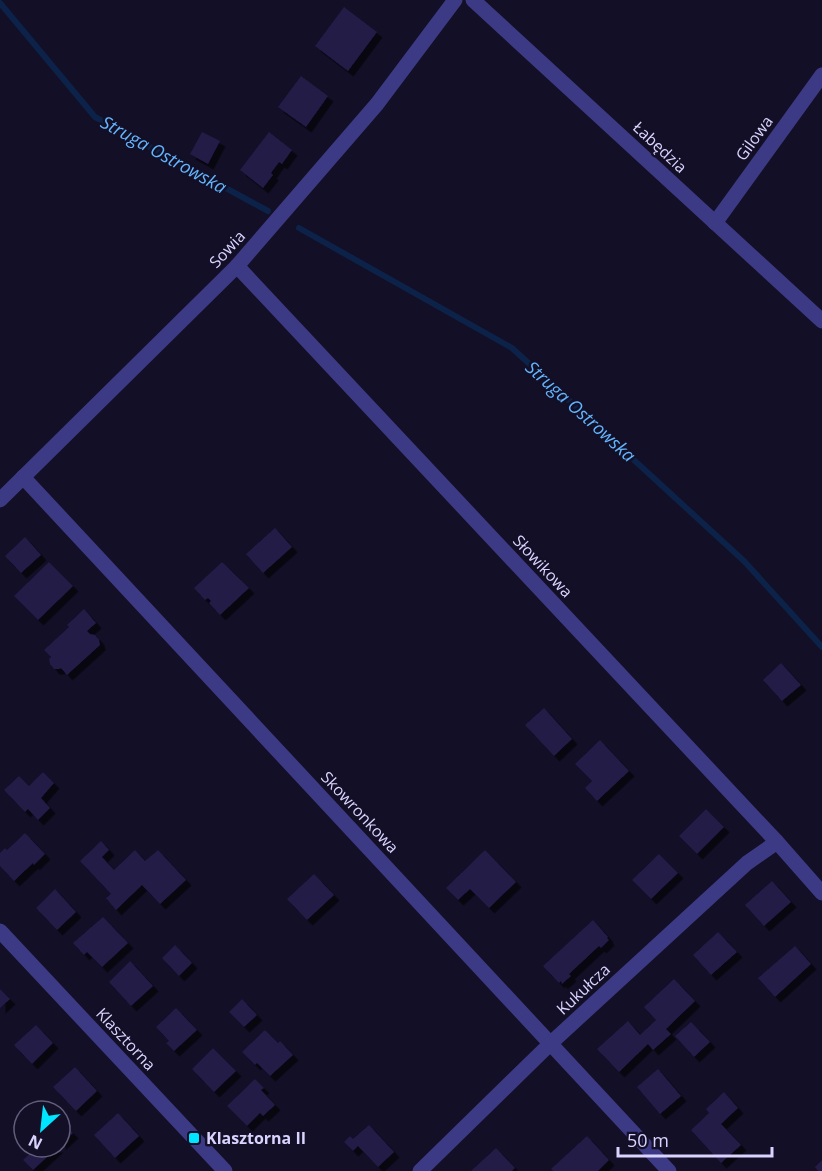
<svg xmlns="http://www.w3.org/2000/svg" width="822" height="1171" font-family="'Open Sans',sans-serif">
<defs>
<filter id="shadow"><feDropShadow dx="5.5" dy="5.5" stdDeviation="0" flood-color="#0009"/></filter>
</defs>
<rect width="100%" height="100%" fill="#130f26"/>
<g fill="none" stroke-linecap="round" stroke-linejoin="round">
<g stroke="#0c2248" stroke-width="6">
<polyline points="0,3 95,117 268,211"/>
<polyline points="299,228 512,348 744,561 822,647"/>
</g>
</g>
<g fill="#241b47" filter="url(#shadow)">
<polygon points="344,7 377,32 348,71 315,46"/>
<polygon points="301,76 328,96 306,127 278,107"/>
<polygon points="202,132 220,141 208,164 190,154"/>
<polygon points="269,132 292,150 282,164 279,162 271,173 273,175 263,188 240,170"/>
<polygon points="275,528 292,547 263,573 246,554"/>
<polygon points="25,537 41,555 21,573 5,556"/>
<polygon points="49,562 73,586 38,620 14,596"/>
<polygon points="222,562 249,588 220,615 209,603 211,601 208,598 205,600 194,588"/>
<polygon points="84,609 96,623 87,631 90,634 95,635 99,640 100,645 67,675 61,668 59,669 54,669 50,664 49,659 51,657 44,650 69,627 67,625"/>
<polygon points="781,663 801,685 782,701 763,680"/>
<polygon points="544,708 572,739 554,756 525,725"/>
<polygon points="600,740 629,771 597,801 585,788 592,781 575,764"/>
<polygon points="43,772 54,783 41,798 50,808 38,820 28,809 25,812 4,790 19,776 29,786"/>
<polygon points="706,809 724,827 697,854 679,836"/>
<polygon points="25,833 45,854 34,865 33,863 14,881 0,866 0,853 5,848 7,850"/>
<polygon points="101,841 109,850 102,857 114,870 135,850 145,861 158,850 186,880 160,904 142,885 116,910 106,898 111,894 80,861"/>
<polygon points="485,850 516,882 489,908 470,889 458,900 446,888"/>
<polygon points="659,854 678,873 651,899 632,880"/>
<polygon points="314,874 334,895 307,920 287,899"/>
<polygon points="772,881 791,902 764,926 745,905"/>
<polygon points="55,889 76,912 57,930 36,908"/>
<polygon points="103,917 128,943 102,967 87,952 84,955 73,943"/>
<polygon points="593,920 608,937 607,938 609,940 601,948 599,946 569,974 571,976 562,984 561,981 559,983 543,966"/>
<polygon points="718,932 737,952 711,975 693,955"/>
<polygon points="175,945 192,963 179,976 162,958"/>
<polygon points="795,946 811,964 775,997 758,978"/>
<polygon points="130,961 153,986 131,1006 109,982"/>
<polygon points="674,979 695,1001 666,1029 671,1034 653,1050 648,1044 619,1072 597,1049 628,1021 640,1035 656,1020 644,1007"/>
<polygon points="0,989 10,999 0,1008"/>
<polygon points="242,999 257,1015 244,1027 229,1012"/>
<polygon points="176,1008 197,1030 174,1051 166,1043 169,1041 156,1027"/>
<polygon points="691,1022 710,1042 694,1057 675,1036"/>
<polygon points="36,1025 53,1043 32,1064 14,1045"/>
<polygon points="265,1030 278,1043 280,1041 293,1055 270,1076 257,1063 255,1065 242,1052"/>
<polygon points="213,1048 236,1071 214,1092 192,1069"/>
<polygon points="75,1067 97,1091 76,1111 53,1087"/>
<polygon points="658,1069 681,1096 660,1114 637,1087"/>
<polygon points="255,1079 264,1088 261,1090 275,1105 263,1116 260,1113 247,1126 227,1106"/>
<polygon points="724,1092 738,1108 721,1124 741,1145 721,1163 691,1130 709,1113 706,1109"/>
<polygon points="118,1113 139,1136 115,1158 94,1135"/>
<polygon points="63,1123 73,1133 60,1145 60,1126"/>
<polygon points="369,1125 394,1152 378,1167 358,1146 353,1151 344,1142 350,1136 353,1139"/>
<polygon points="587,1136 609,1160 598,1171 553,1171 551,1169"/>
<polygon points="37,1147 58,1147 33,1170 23,1160"/>
<polygon points="496,1148 515,1168 512,1171 471,1171"/>
<polygon points="822,1160 822,1171 818,1171 815,1167"/>
</g>
<g fill="none" stroke-linecap="round" stroke-linejoin="round">
<g stroke="#3d3a85" stroke-width="15">
<polyline points="473,0 822,321"/>
<polyline points="715,223 822,75"/>
<polyline points="237,266 777,842 822,893"/>
<polyline points="23,477 669,1171"/>
<polyline points="0,500 237,266 377,104 455,0"/>
<polyline points="0,931 225,1171"/>
<polyline points="420,1171 551,1043 747,863 777,842"/>
</g>
</g>
<rect fill="#00e5ff" stroke="#130f26" stroke-width="2" x="188" y="1132" width="12" height="12" rx="3"/>
<g text-anchor="middle" dominant-baseline="central" stroke-width="5" stroke-linejoin="round" paint-order="stroke">
<g font-size="16" fill="#d9d4ff" stroke="#130f26">
<text transform="translate(754 138) rotate(-54)">Gilowa</text>
<text transform="translate(660 147) rotate(43)">Łabędzia</text>
<text transform="translate(227 249) rotate(-47)">Sowia</text>
<text transform="translate(543 566) rotate(47)">Słowikowa</text>
<text transform="translate(360 812) rotate(47)">Skowronkowa</text>
<text transform="translate(583 989) rotate(-43)">Kukułcza</text>
<text transform="translate(126 1039) rotate(47)">Klasztorna</text>
</g>
<g font-size="16" font-weight="bold" fill="#d9d4ff" stroke="#130f26" text-anchor="start">
<text x="206" y="1138">Klasztorna II</text>
</g>
<g font-size="18" font-style="italic" fill="#62b6ff" stroke="#130f26">
<text transform="translate(164 154) rotate(29)">Struga Ostrowska</text>
<text transform="translate(581 411) rotate(42)">Struga Ostrowska</text>
</g>
</g>
<g transform="translate(42 1129) rotate(207)"><circle r="28" fill="#130f26" stroke="#625e7d" stroke-width="1.5"/>
<path d="M0-4.5L10 22L0 15L-10 22Z" fill="#00e5ff"/>
<text y="-9" font-size="16" font-weight="bold" text-anchor="middle" fill="#d9d4ff">N</text>
</g>
<path d="M618 1147v9h154v-9" fill="none" stroke="#d9d4ff" stroke-width="3"/>
<text x="627" y="1147" font-size="18" fill="#d9d4ff" stroke="#130f26" stroke-width="4.5" paint-order="stroke">50 m</text>
</svg>
